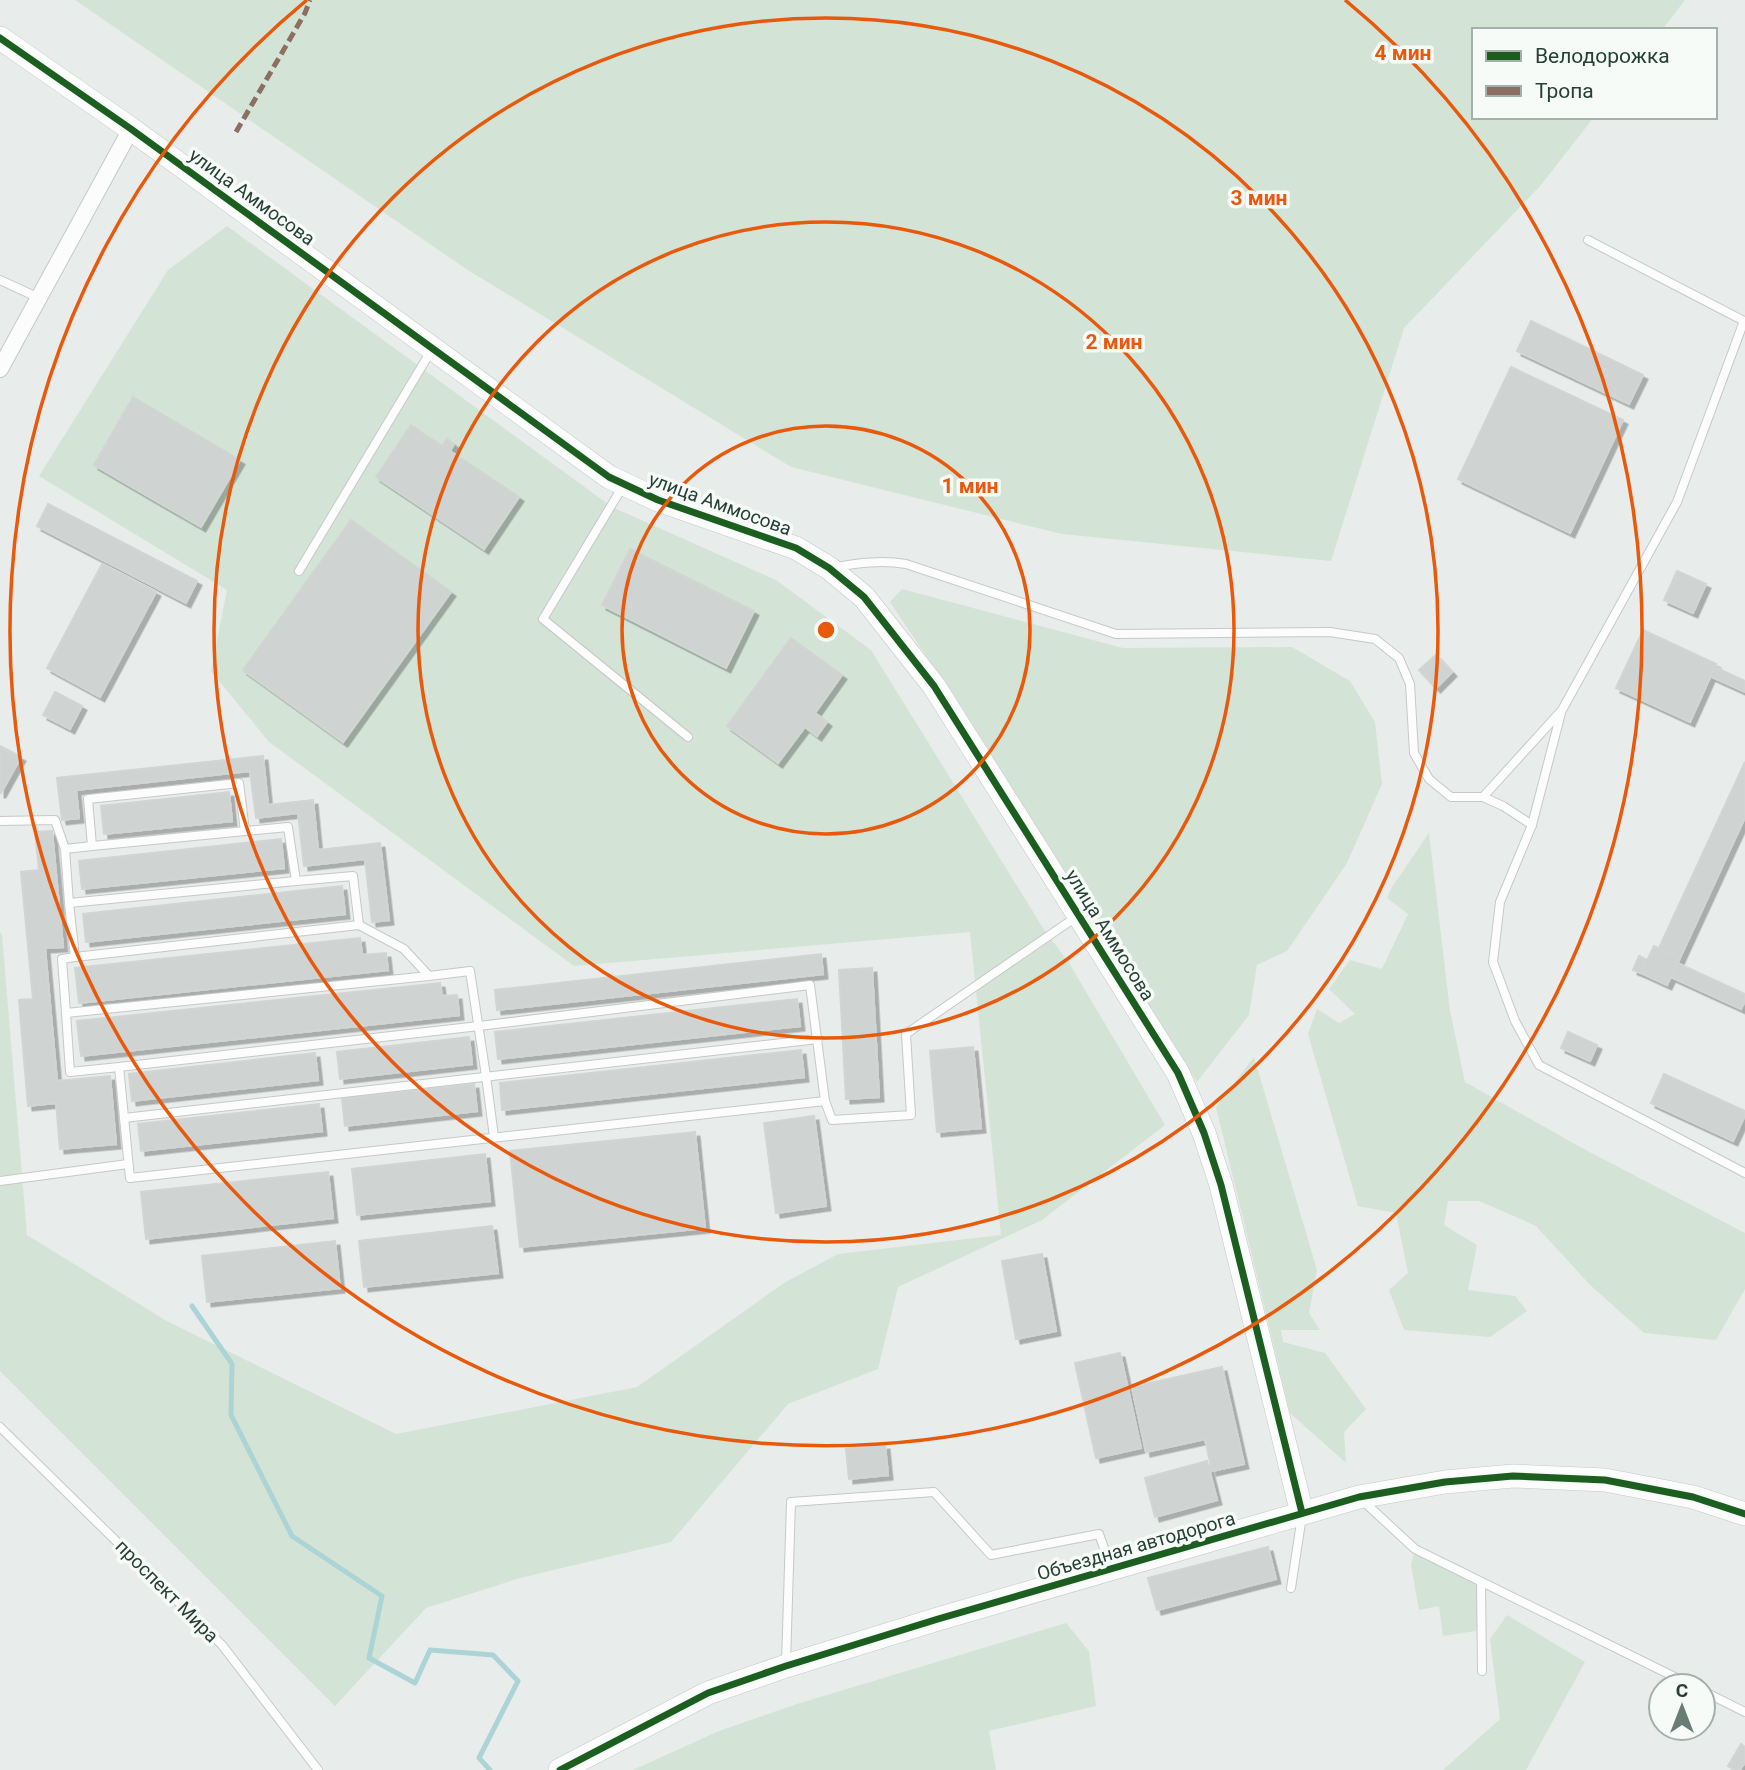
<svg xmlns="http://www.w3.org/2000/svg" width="1745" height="1770" font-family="Roboto,sans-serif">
<defs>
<filter id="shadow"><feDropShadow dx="4.5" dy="4.5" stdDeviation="0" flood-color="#0004"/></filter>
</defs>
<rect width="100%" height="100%" fill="#e8ecea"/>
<g fill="#d3e4d6">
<polygon points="75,0 1685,0 1662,30 1474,30 1474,117 1594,117 1541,185 1404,328 1331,561 1062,534 791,467 466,269"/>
<polygon points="227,226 612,507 776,580 871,650 1043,928 1069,963 1165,1125 1042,1220 898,1287 878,1369 788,1404 671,1542 520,1578 426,1608 335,1706 0,1371 0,932 2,935 27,1235 165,1320 396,1434 637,1387 784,1283 838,1254 1001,1235 970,932 574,966 269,742 211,671 227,590 39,476 168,270"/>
<polygon points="902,589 1123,648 1292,647 1350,681 1375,722 1382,784 1347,863 1298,935 1287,951 1257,965 1249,1015 1197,1082 963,711 890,602"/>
<polygon points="1429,833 1450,1011 1465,1082 1580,1147 1745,1233 1745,1289 1716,1340 1644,1333 1590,1285 1536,1226 1479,1201 1448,1201 1444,1225 1477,1245 1468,1290 1515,1296 1527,1311 1490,1337 1404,1330 1389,1290 1408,1273 1396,1213 1358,1206 1308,1034 1317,1009 1339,1023 1355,1014 1329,989 1350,960 1382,969 1408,914 1387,898 1392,887"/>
<polygon points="1254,1057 1317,1270 1309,1313 1320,1330 1281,1330 1283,1342 1325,1353 1366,1409 1344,1432 1346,1463 1290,1413 1216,1107"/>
<polygon points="1415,1549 1481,1582 1482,1630 1443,1636 1439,1606 1419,1610 1411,1565"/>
<polygon points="1507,1615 1585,1662 1526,1770 1443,1770 1500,1719 1490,1639"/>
<polygon points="1066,1623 1089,1651 1096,1706 989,1731 996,1770 633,1770 719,1731 797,1704"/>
</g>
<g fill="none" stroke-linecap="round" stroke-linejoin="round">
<polyline stroke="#acd4d7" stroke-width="5" points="192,1306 232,1364 231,1415 292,1536 382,1596 369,1658 415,1683 430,1650 493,1655 518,1681 479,1758 490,1770"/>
</g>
<g fill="#cfd3d1" stroke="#d1d5d3" stroke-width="2" filter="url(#shadow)">
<polygon points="1531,321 1643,375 1629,404 1517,351"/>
<polygon points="1511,367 1623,420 1570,533 1458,479"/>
<polygon points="133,397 240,460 201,527 94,465"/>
<polygon points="411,425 442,446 447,439 454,444 450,451 519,497 484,549 376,477"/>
<polygon points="48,504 197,581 186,603 37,526"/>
<polygon points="351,520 451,592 343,742 243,670"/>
<polygon points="630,549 754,611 726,668 602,605"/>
<polygon points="102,564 156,592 100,697 47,668"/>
<polygon points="1677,571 1706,584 1693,613 1664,600"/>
<polygon points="1643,630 1716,664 1690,722 1616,688"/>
<polygon points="791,638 842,675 815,713 827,722 817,736 805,727 778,763 727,726"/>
<polygon points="1436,655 1452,672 1436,688 1419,670"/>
<polygon points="1715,667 1745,681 1745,692 1710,676"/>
<polygon points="55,692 82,706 70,729 43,715"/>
<polygon points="0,746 21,757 1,793 0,793"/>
<polygon points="263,756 268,805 313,800 318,850 380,843 389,920 372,922 365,859 304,866 298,813 256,818 250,771 76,790 79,818 62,820 57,778"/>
<polygon points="1745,762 1745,817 1680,958 1659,948"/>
<polygon points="229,792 232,821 104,834 101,806"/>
<polygon points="52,831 63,947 45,948 57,1081 110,1076 116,1144 60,1149 56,1103 28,1106 19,1000 33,999 21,872 39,870 35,832"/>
<polygon points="281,839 284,868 82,889 79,861"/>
<polygon points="342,886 345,914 86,942 83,914"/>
<polygon points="360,938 362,955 386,953 388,970 79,1003 75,968"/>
<polygon points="1654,946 1680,958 1667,985 1641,973"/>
<polygon points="821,954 823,974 497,1010 495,990"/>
<polygon points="1639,956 1647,960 1641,973 1633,970"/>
<polygon points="1677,963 1745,994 1745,1001 1741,1009 1671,977"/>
<polygon points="872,968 879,1097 846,1099 839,970"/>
<polygon points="440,983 442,996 457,995 459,1015 81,1056 77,1021"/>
<polygon points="797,999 800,1026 498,1059 495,1032"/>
<polygon points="1568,1032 1597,1045 1590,1061 1561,1048"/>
<polygon points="469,1037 472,1064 340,1079 337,1052"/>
<polygon points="973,1047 981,1128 937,1132 930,1051"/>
<polygon points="801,1050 804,1077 502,1110 500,1083"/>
<polygon points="315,1053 318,1080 132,1101 129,1074"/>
<polygon points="1664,1074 1745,1111 1745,1115 1733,1141 1651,1103"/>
<polygon points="474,1084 477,1111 345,1126 342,1099"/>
<polygon points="319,1104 322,1131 141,1151 138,1124"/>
<polygon points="814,1116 826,1206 776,1213 764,1123"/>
<polygon points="695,1132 705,1228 520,1247 510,1151"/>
<polygon points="485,1154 490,1201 357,1215 352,1169"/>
<polygon points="328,1172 333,1218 146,1239 141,1192"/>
<polygon points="492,1226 498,1273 364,1287 359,1241"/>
<polygon points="335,1241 340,1288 207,1302 202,1256"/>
<polygon points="1042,1254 1056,1331 1016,1339 1002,1261"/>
<polygon points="1120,1353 1141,1448 1096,1458 1075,1363"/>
<polygon points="1222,1367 1244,1464 1212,1471 1205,1439 1146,1452 1132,1387"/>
<polygon points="885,1445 888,1475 849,1479 846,1449"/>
<polygon points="1207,1461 1217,1500 1155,1517 1145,1478"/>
<polygon points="1268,1547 1276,1579 1157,1610 1148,1578"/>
<polygon points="1741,1744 1745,1747 1745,1762 1740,1770 1734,1770 1728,1766"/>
</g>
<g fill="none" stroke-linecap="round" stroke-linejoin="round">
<defs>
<g id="lane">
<polyline points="0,280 39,298"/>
<polyline points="623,486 543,619 688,737"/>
<path d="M835,567C859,563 882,560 906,564L1116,634L1330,632L1375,639L1399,658L1410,684L1414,753L1429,779L1451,797H1483L1562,710L1677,502L1744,321L1588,240"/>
<polyline points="299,571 431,351"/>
<polyline points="1561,713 1532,825 1500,902 1493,962 1515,1021 1539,1065 1745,1173"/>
<polyline points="1483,797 1503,806 1532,825"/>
<polyline points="0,821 55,820 65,849"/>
<polyline points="92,846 245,831"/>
<polyline points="69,903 296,881"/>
<polyline points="75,957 359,925"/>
<polyline points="429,976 404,949 359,925 353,876 296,881 288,827 245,831 239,783 88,799 92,846 65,849 69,903 75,957 62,959 66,1013 429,976 470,971 486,1076 494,1137"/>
<polyline points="66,1013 70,1072 119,1067 479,1026 810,985 825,1101 130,1178 119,1067"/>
<polyline points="825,1101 832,1120 911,1115 906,1034 1076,917"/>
<polyline points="124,1118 818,1039"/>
<polyline points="0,1181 128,1164"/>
<polyline points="0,1427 222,1645 318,1770"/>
<polyline points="1362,1500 1415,1549 1693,1686"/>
<polyline points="1481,1582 1482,1671"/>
<polyline points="1291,1588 1302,1516"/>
<polyline points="786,1663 791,1502 934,1492 991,1555 1099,1534 1111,1568"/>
<polyline points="1703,1691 1745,1712"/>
</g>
<polyline id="street" points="0,369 131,129"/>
<g id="secondary">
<polyline points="0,38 131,129 609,477 658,500 796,548 829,568 864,597 934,686 1178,1073 1204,1133 1221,1185 1302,1513"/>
<polyline points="560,1770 708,1693 786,1666 938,1619 1359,1497 1445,1482 1513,1476 1605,1480 1693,1497 1745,1514"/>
</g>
</defs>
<use href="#lane" stroke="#c5c9c7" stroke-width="10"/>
<use href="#street" stroke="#c5c9c7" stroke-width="18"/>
<use href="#secondary" stroke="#c4c9c7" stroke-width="24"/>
<use href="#lane" stroke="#fcfcfc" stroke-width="8"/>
<use href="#street" stroke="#fcfcfc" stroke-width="16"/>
<use href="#secondary" stroke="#fcfcfc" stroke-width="23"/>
<polyline stroke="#8d6e63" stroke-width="5" stroke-dasharray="10 5" stroke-linecap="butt" points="236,132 305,13 310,0"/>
<defs>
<g id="cycleway">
<polyline points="0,38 131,129 609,477 658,500 796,548 829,568 864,597 934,686 1178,1073 1204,1133 1221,1185 1302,1513"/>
<polyline points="560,1770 708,1693 786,1666 938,1619 1359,1497 1445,1482 1513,1476 1605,1480 1693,1497 1745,1514"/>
</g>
</defs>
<use href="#cycleway" stroke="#f7fbf8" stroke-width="11"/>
<use href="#cycleway" stroke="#1b5e20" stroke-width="7"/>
</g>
<g fill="none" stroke="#e8590c" stroke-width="3.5">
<circle cx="826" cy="630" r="204"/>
<circle cx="826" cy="630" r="408"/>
<circle cx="826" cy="630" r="612"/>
<path d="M1345 0A816 816 0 1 1 307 0"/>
</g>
<g text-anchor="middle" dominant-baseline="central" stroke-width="7" stroke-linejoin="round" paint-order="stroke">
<g font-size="19" fill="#264037" stroke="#f7fbf8">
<text transform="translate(252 197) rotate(36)">улица Аммосова</text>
<text transform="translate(720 504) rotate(20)">улица Аммосова</text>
<text transform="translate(1110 935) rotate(58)">улица Аммосова</text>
<text transform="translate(1136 1546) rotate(-16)">Объездная автодорога</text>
<text transform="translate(167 1591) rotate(45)">проспект Мира</text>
</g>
</g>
<circle cx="826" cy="630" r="10" fill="#e8590c" stroke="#f7fbf8" stroke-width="3.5"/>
<g font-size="21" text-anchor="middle" font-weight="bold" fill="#e8590c" stroke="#f7fbf8" stroke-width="7" stroke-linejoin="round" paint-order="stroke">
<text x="1403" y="60">4 мин</text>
<text x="1259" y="205">3 мин</text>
<text x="1114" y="349">2 мин</text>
<text x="970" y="493">1 мин</text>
</g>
<rect x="1472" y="28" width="245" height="91" fill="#f7fbf8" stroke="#a3b0ab" stroke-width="2"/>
<rect x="1486" y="51" width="35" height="10" fill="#1b5e20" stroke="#a3b0ab" stroke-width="2"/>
<text x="1535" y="63" font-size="21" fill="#264037">Велодорожка</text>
<rect x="1486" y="86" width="35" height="10" fill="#8d6e63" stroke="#a3b0ab" stroke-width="2"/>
<text x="1535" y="98" font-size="21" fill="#264037">Тропа</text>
<g transform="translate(1682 1707)"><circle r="33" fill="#f7fbf8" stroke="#a3b0ab" stroke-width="2"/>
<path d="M0-5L12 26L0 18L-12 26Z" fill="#6a7c76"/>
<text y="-10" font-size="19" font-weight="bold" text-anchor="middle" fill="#264037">С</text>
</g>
</svg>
